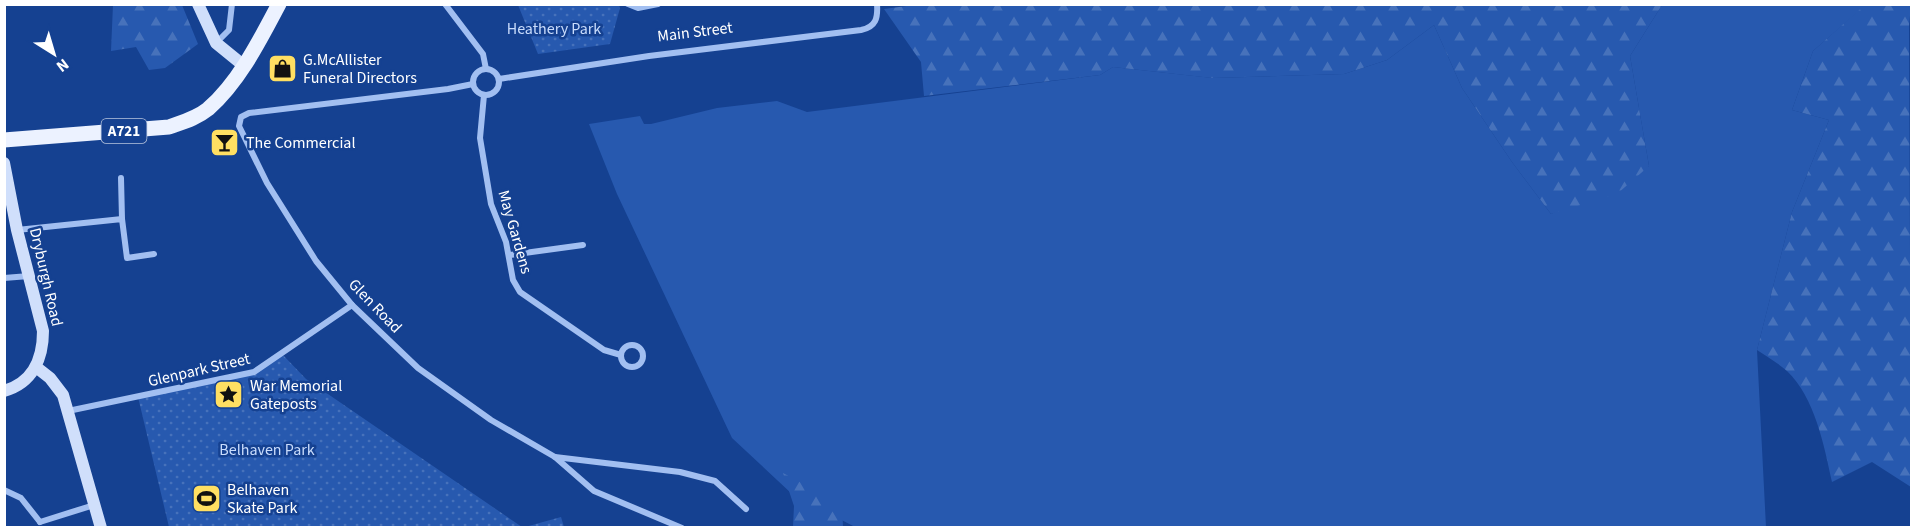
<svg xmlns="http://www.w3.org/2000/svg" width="1916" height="532" font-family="'Source Sans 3',sans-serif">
<defs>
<pattern id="forest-firs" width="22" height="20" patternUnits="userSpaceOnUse" patternTransform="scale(1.5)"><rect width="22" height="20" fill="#2759af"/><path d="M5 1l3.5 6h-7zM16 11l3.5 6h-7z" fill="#4772bb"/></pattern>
<pattern id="park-dots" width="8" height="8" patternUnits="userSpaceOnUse" patternTransform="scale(1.5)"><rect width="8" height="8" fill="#2759af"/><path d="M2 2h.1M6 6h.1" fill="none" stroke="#4772bb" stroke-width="1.8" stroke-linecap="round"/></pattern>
</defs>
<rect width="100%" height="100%" fill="#154191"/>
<polygon fill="#2759af" points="1662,5 1866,5 1813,51 1792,110 1829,120 1792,212 1757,350 1766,527 855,527 792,494 732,438 617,194 589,124 640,116 644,124 651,124 717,108 777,101 807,112 1100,75 1113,67 1213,78 1344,74 1387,60 1434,25 1462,88 1512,162 1551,214 1649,166 1630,56"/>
<g fill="url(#forest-firs)">
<path d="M1866,4L1911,5L1909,26L1911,487L1872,462L1832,482C1824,445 1815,398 1787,371C1778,363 1766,356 1757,350L1792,212L1829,120L1792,110L1813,51Z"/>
<polygon points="113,5 182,5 198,44 165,68 149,70 136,47 111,51"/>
<polygon points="914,5 1662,5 1630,56 1649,166 1617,194 1551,214 1512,162 1462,88 1434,25 1387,60 1344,74 1212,78 1113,67 1100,75 924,96 921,62 884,9"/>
<polygon points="783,473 842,504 843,527 793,527 794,506"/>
</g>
<g fill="url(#park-dots)">
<polygon points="619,5 620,8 610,44 538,54 518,5"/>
<polygon points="282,354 306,379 522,527 169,527 138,397 240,376"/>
<polygon points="561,517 564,527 525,527"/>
</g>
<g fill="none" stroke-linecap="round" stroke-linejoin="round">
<g stroke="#a2bff1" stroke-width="6">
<polyline points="445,4 483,54 486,69"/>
<polyline points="628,4 638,8 658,4"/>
<polyline points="216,43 229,30 232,4"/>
<circle cx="486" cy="82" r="13"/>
<path d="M499,79L649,56L861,30C876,27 878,18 877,4"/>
<polyline points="473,84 448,89 249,113 241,117 239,126 267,183 316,261 352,305 418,368 491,420 555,457 594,491 682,528"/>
<polyline points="484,95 480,138 491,204 506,242 513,280 520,292 604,350 621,355"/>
<polyline points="121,178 122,219"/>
<polyline points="17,230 122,219 127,258 154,254"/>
<polyline points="510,255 583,245"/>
<polyline points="4,278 29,276"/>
<circle cx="632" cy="356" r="11"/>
<polyline points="68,411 254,372 352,305"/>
<polyline points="555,457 680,472 715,481 746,509"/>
<polyline points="4,490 21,498 40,522"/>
<polyline points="40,522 94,505"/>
</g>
<g stroke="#d0dffb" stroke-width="12">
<polyline points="198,4 216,43 243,65"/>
<path d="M4,163L17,230L43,331C43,358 33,383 4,391"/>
<polyline points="36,367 50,378 63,395 101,528"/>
</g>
<path stroke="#ecf2ff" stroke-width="15" d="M4,140L169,127C183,122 197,118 208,109C239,82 260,40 279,4"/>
</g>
<defs>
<symbol id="shop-square" viewBox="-11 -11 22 22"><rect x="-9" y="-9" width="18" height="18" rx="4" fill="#ffdf62" stroke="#154191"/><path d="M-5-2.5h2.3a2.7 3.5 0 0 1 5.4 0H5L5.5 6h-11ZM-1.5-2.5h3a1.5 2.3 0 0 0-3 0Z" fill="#111"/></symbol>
<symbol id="bar-square" viewBox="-11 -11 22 22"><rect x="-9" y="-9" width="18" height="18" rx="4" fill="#ffdf62" stroke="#154191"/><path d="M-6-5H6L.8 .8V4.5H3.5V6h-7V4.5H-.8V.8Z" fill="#111"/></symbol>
<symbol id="sight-square" viewBox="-11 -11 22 22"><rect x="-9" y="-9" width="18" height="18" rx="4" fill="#ffdf62" stroke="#154191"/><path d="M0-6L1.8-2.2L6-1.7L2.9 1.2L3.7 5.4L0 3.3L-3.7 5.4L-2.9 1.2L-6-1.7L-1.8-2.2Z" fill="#111"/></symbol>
<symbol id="stadium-square" viewBox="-11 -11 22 22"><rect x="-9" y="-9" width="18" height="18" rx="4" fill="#ffdf62" stroke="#154191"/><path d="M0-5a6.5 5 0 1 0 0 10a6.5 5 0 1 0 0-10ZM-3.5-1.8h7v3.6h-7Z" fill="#111"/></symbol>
</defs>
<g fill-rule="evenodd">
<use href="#shop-square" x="266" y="52" width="33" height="33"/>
<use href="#bar-square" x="208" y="126" width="33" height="33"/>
<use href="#sight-square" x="212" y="378" width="33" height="33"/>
<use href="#stadium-square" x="190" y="482" width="33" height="33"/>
</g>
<g text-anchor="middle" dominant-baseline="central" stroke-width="5" stroke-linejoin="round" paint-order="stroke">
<rect fill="#154191" stroke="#b9c6de" stroke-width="1.5" x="101.5" y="119" width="45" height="24" rx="4.5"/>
<g font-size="15" font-weight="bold" fill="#fff">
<text x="124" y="131">A721</text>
</g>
<g font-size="16" fill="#c9dcfc" stroke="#154191">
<text x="554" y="29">Heathery Park</text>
<text x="267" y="450">Belhaven Park</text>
</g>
<g font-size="16" fill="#fff" stroke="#154191">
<text transform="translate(695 32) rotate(-7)">Main Street</text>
<text transform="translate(515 232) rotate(74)">May Gardens</text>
<text transform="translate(46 277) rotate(77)">Dryburgh Road</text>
<text transform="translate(375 306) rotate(46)">Glen Road</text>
<text transform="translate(199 370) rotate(-13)">Glenpark Street</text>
</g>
<g font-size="16" fill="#fff" stroke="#154191" text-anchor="start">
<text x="303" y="60">G.McAllister<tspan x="303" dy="18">Funeral Directors</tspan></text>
<text x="246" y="143">The Commercial</text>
<text x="250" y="386">War Memorial<tspan x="250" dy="18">Gateposts</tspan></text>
<text x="227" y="490">Belhaven<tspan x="227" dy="18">Skate Park</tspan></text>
</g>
</g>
<rect width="1916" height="532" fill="none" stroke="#ffffff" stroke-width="12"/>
<g transform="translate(54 54) rotate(143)" stroke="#154191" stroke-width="4.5" paint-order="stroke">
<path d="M0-4.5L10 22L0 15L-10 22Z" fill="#ffffff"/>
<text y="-9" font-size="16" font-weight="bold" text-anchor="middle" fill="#ffffff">N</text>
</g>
</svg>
